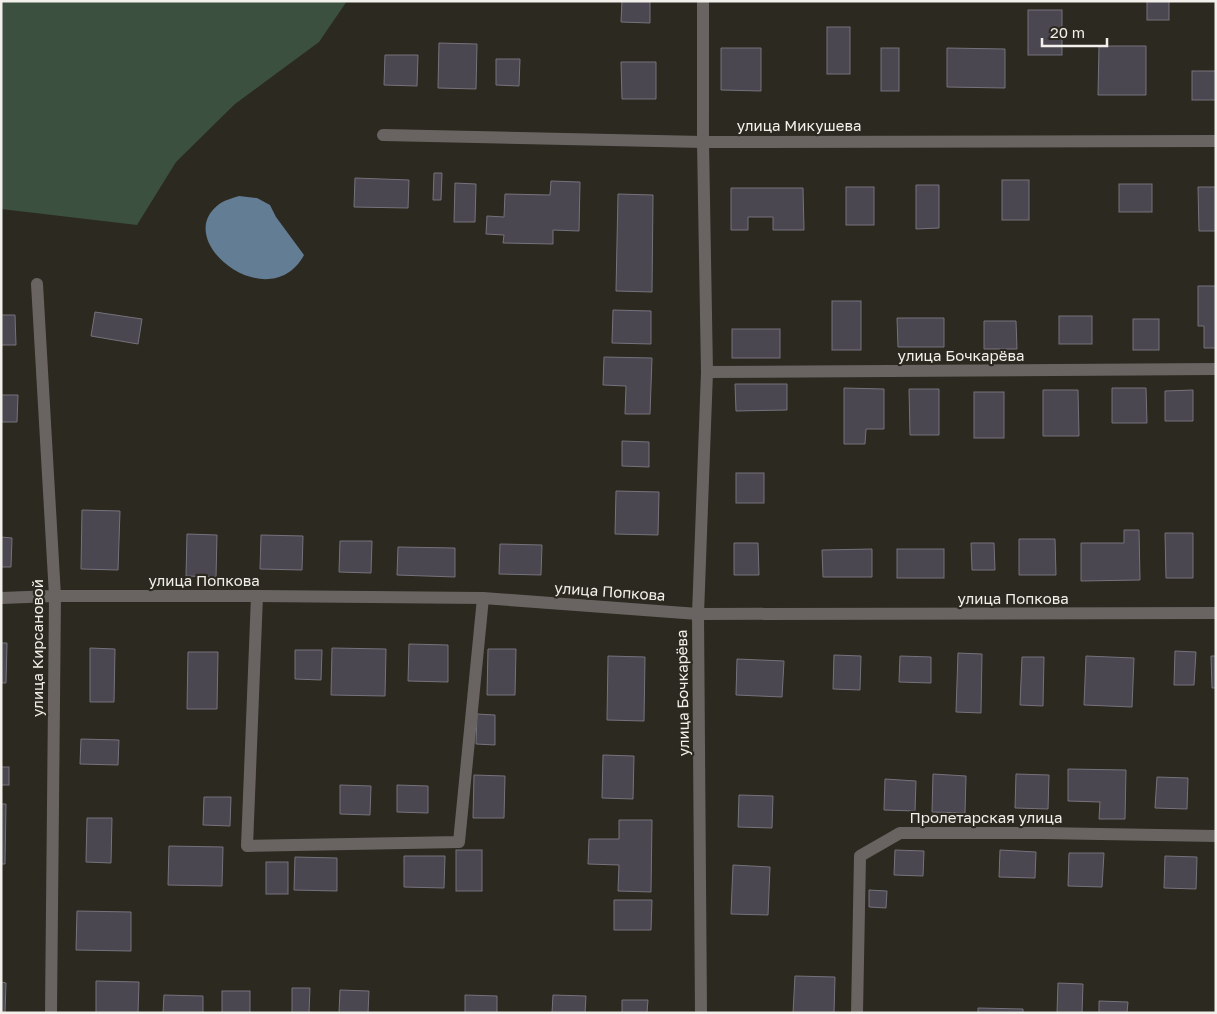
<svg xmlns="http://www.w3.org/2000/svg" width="1217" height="1014" font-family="'Golos Text',sans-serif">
<rect width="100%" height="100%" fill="#2c2920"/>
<polygon fill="#3b503e" points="1,1 347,1 319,42 235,104 176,162 137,225 1,209"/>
<path fill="#637d95" d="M239,196L257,198L270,205L276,217L304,255C270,318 171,242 218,205C224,200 233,198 239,196Z"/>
<g fill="#4b4750" stroke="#76727c">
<polygon points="622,1 650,1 650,23 621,22"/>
<rect x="1147" y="1" width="22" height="19"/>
<rect x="1028" y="10" width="34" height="45"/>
<rect x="827" y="27" width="23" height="47"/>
<polygon points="439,43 477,44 476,89 438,88"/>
<polygon points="1099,46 1146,46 1146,95 1098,95"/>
<polygon points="721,48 761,48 761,91 721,90"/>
<rect x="881" y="48" width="18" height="43"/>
<polygon points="947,48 1005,49 1005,88 947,87"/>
<polygon points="385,55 418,55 417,86 384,85"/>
<polygon points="496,59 520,59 519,86 496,85"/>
<polygon points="621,62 656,62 656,99 622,99"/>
<rect x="1192" y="71" width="24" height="29"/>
<polygon points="434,173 442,173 441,200 433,200"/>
<polygon points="355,178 409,180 408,208 354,207"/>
<rect x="1002" y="180" width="27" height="40"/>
<polygon points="551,181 580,182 579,231 553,230 553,244 503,243 504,235 486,234 487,216 504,217 505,194 550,195"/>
<polygon points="455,183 476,184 475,222 454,222"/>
<rect x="1119" y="184" width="33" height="28"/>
<polygon points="916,185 939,185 939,228 916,229"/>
<rect x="846" y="187" width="28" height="38"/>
<polygon points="1198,187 1216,187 1216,231 1199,231"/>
<polygon points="731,188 803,188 804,230 773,230 773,217 748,217 748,230 731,230"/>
<polygon points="618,194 653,195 652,292 616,291"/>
<polygon points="1198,286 1216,286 1216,348 1204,348 1204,326 1198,326"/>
<rect x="832" y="301" width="29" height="49"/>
<polygon points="613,310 651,311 651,344 612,343"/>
<polygon points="95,312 142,319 138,344 91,336"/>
<polygon points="1,315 15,315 16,345 1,345"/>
<rect x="1059" y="316" width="33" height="28"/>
<polygon points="897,318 944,318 944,347 898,347"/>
<rect x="1133" y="319" width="26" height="31"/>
<polygon points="984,321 1016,321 1017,349 984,349"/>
<rect x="732" y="329" width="48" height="29"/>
<polygon points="604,357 652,358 650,414 625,414 626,386 603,385"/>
<polygon points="735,384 787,384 787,410 736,411"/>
<polygon points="844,388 884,389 884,429 866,429 865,444 844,444"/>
<polygon points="1112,388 1146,388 1147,423 1112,423"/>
<polygon points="909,389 939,389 939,435 910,435"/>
<polygon points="1043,390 1078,390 1079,436 1043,436"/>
<polygon points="1193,390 1193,421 1165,421 1165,391"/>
<rect x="974" y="392" width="30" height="46"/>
<polygon points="1,395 18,395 17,422 1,422"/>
<polygon points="622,441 649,442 649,467 622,466"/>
<rect x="736" y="473" width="28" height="30"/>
<polygon points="616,491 659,492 658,535 615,534"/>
<polygon points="82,510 120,511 118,570 81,569"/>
<polygon points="1124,530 1139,530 1140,580 1081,581 1081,543 1124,543"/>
<polygon points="1165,533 1193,533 1193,578 1166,578"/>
<polygon points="187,534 217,535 216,577 186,576"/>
<polygon points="261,535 303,536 302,570 260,569"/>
<polygon points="1,537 12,538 11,567 1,567"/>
<polygon points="1019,539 1055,539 1056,575 1019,575"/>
<polygon points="340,541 372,541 371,573 339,572"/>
<polygon points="734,543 758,543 759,575 734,575"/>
<polygon points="971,543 994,543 995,570 972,570"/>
<polygon points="500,544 542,545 541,575 499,574"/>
<polygon points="398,547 455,548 455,577 397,575"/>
<polygon points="872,549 872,577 823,577 822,550"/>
<rect x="897" y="549" width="47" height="29"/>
<polygon points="1,643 7,643 6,683 1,683"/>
<polygon points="409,644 448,645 448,682 408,681"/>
<polygon points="90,648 115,649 114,702 90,702"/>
<polygon points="332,648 386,649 385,696 331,695"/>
<polygon points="488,649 516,649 515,695 487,695"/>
<polygon points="295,650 322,650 321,680 295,679"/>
<polygon points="1175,651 1196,652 1194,685 1174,685"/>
<polygon points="188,652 218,652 217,709 187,709"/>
<polygon points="958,653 982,654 981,713 956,712"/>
<polygon points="834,655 861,656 860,690 833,689"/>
<polygon points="608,656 645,657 644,721 607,720"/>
<polygon points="900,656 931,657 931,683 899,682"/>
<polygon points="1086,656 1134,658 1132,707 1084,705"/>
<polygon points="1211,656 1216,656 1216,688 1212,688"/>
<polygon points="1022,657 1044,657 1043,706 1020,705"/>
<polygon points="737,659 784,661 782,697 736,695"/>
<polygon points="477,714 495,715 495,745 476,744"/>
<polygon points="81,739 119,740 118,765 80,764"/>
<polygon points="603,755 634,756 633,799 602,798"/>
<rect x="1" y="767" width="8" height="18"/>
<polygon points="1068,769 1126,770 1125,819 1099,819 1100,802 1068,801"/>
<polygon points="933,774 966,776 965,813 932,812"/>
<polygon points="1016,774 1049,775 1048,809 1015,808"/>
<polygon points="474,775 505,776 504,818 473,818"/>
<polygon points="1157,777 1188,778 1187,809 1155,808"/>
<polygon points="885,779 916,781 915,811 884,810"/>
<polygon points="340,785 371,786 370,815 340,814"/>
<polygon points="397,785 428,786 428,813 397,812"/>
<polygon points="739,795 773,796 772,828 738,827"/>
<polygon points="204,797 231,797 230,826 203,825"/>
<polygon points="1,804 6,804 5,864 1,864"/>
<polygon points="87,818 112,818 111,863 86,862"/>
<polygon points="619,820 652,820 651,892 618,891 619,865 588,864 589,839 619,839"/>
<polygon points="169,846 223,847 222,886 168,885"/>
<rect x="456" y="850" width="26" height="41"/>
<polygon points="895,850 924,851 923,876 894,875"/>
<polygon points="1000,850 1036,852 1035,878 999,877"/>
<polygon points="1069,853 1104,853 1102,887 1068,886"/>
<polygon points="404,856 445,856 444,888 404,887"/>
<polygon points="1165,856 1197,857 1196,889 1164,888"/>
<polygon points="295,857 337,858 337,891 294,890"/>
<rect x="266" y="862" width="22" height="32"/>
<polygon points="733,865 770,867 768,915 731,914"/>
<polygon points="869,890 887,891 886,908 869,907"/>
<polygon points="614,900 652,900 651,930 614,930"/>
<polygon points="77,911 131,912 131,951 76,950"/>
<polygon points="795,976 835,977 834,1013 793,1013"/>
<polygon points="96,981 139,982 138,1013 96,1013"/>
<polygon points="1,982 6,983 5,1013 1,1013"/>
<polygon points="1058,983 1083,984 1082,1013 1057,1013"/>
<polygon points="292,988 310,988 309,1013 292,1013"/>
<polygon points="340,990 369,991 368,1013 339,1013"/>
<rect x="222" y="991" width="28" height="22"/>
<polygon points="164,995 203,996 203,1013 163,1013"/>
<polygon points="465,995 497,996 497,1013 465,1013"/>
<polygon points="553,995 586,996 585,1013 552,1013"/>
<polygon points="622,1000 648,1000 647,1013 622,1013"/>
<polygon points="1099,1001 1128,1002 1127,1013 1099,1013"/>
<polygon points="978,1008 1023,1009 1023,1013 978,1013"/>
</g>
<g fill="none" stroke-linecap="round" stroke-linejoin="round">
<g stroke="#696461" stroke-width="12">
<polyline points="383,135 703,142 1216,141"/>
<polyline points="37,284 55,596 51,1013"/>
<polyline points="707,372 1216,369"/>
<polyline points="257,596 247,846 459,842 483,598"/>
<polyline points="1,598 55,596 257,596 483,598 698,614 1216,613"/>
<polyline points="701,1013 698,614 707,372 703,142 703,1"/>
<polyline points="857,1013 860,856 900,833 1042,833 1216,836"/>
</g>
</g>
<g text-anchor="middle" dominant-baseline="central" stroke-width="4.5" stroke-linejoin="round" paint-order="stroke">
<g font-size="15" fill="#f2f0ea" stroke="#2c2920">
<text x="799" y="125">улица Микушева</text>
<text x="961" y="355">улица Бочкарёва</text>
<text x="204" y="580">улица Попкова</text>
<text transform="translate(610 591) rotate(4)">улица Попкова</text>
<text x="1013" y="598">улица Попкова</text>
<text transform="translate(37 648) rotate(-90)">улица Кирсановой</text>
<text transform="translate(682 693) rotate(-91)">улица Бочкарёва</text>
<text x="986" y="817">Пролетарская улица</text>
</g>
</g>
<rect width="1217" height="1014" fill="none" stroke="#f2f0ea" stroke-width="5"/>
<path d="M1042 38v8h65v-8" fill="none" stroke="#f2f0ea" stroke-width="2.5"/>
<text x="1050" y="38" font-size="15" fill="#f2f0ea" stroke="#2c2920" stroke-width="4" paint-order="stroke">20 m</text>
</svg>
